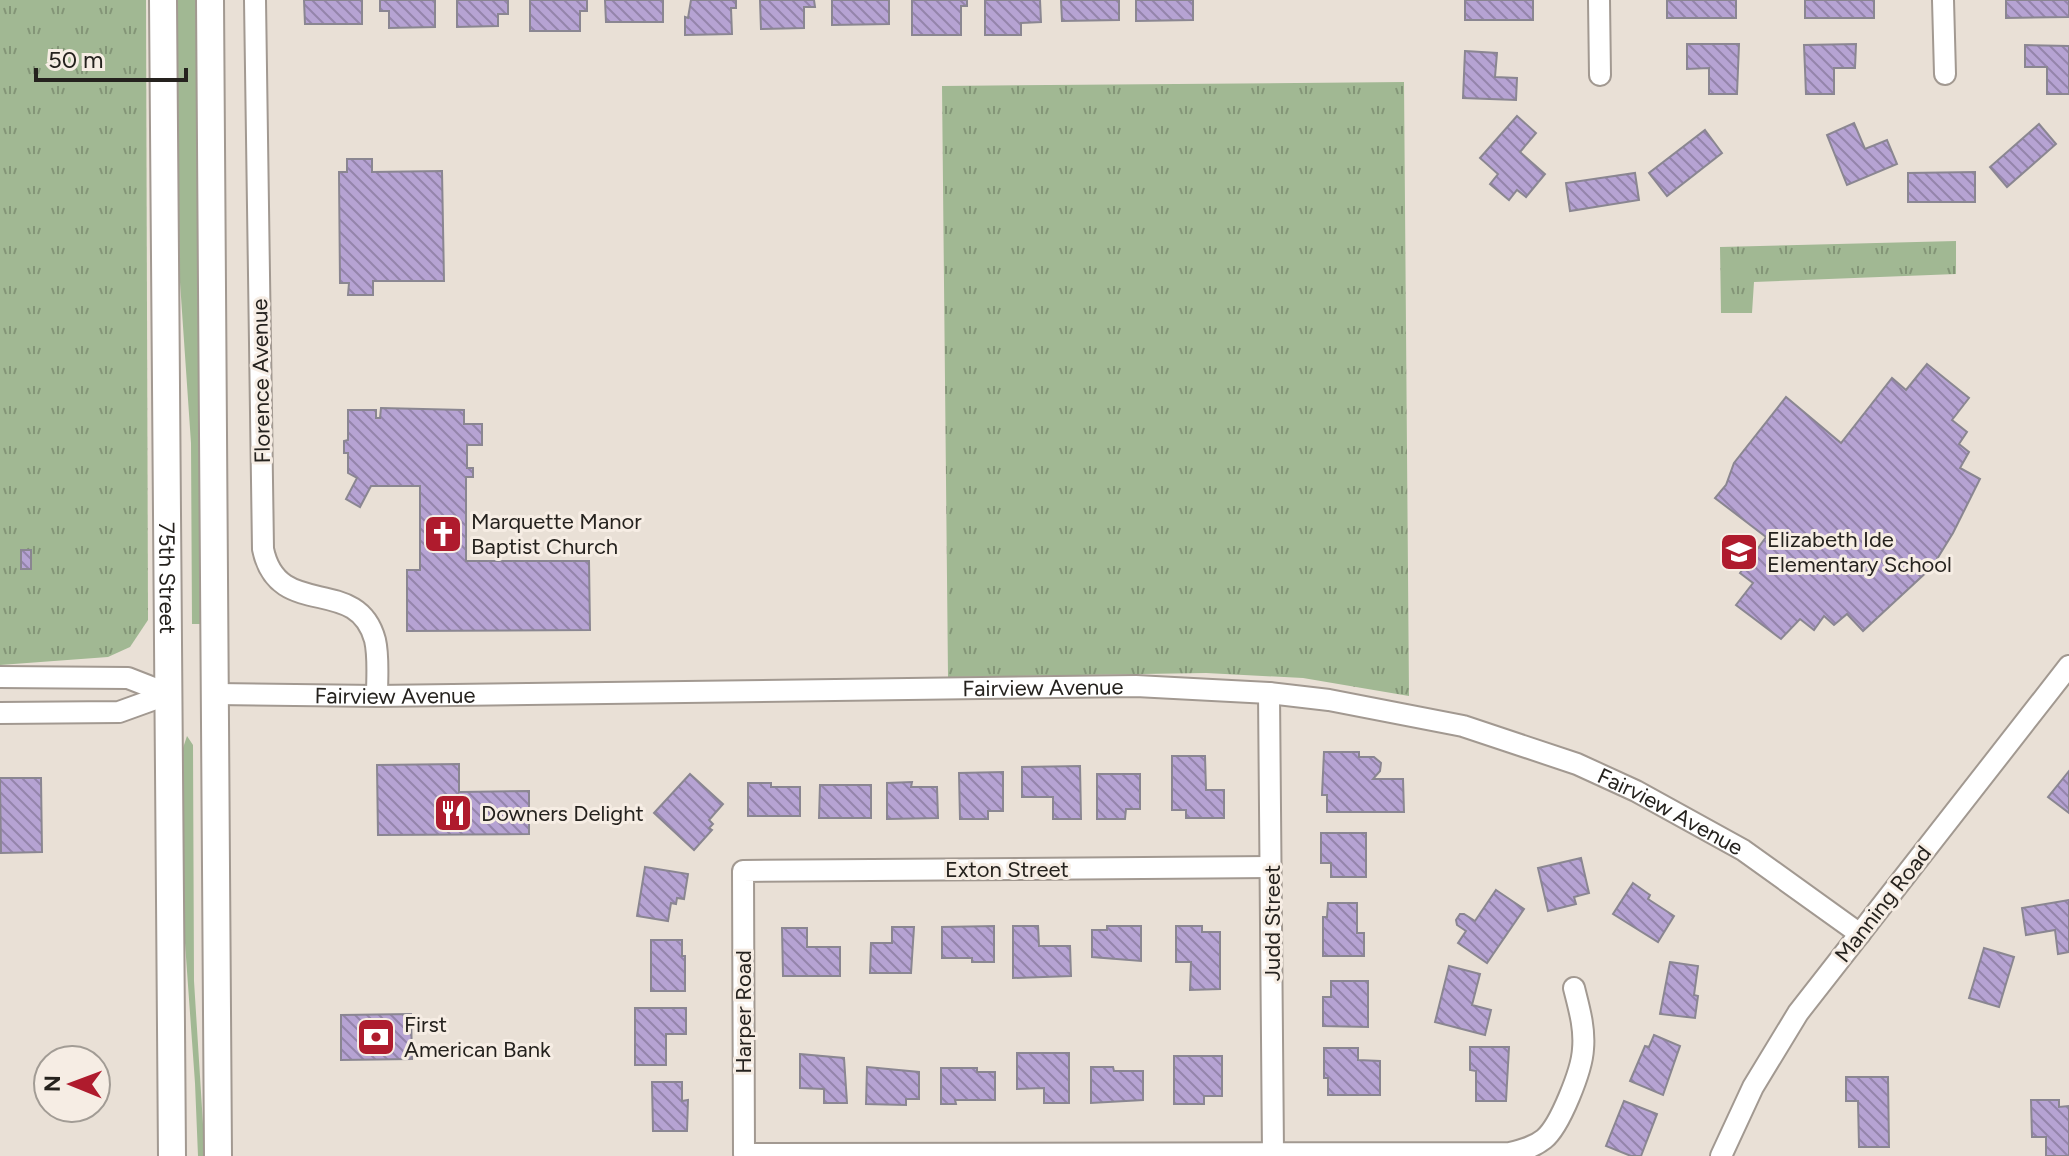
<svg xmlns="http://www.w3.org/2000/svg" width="2069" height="1156" font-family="Figtree,sans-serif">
<defs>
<pattern id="park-tufts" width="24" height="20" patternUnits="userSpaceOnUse" patternTransform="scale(2)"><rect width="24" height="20" fill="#a1b893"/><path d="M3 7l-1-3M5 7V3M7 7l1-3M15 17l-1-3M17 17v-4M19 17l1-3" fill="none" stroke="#839577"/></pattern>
<pattern id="building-back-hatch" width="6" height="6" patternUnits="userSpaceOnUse" patternTransform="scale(2)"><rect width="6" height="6" fill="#b6a3d3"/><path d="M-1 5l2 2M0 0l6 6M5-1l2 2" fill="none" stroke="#9484ab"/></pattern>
</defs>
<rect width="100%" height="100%" fill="#e9e0d6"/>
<g fill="#a1b893">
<polygon points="176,0 197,0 202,624 192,624 191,443 178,253"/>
<polygon points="187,736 193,745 194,981 205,1156 198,1156 195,1083 182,901 182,751"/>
</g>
<g fill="url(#park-tufts)">
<polygon points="0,0 146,0 148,620 130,647 108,657 0,665"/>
<polygon points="1404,82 1409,696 1303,678 1206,673 948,677 942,86"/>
<polygon points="1956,241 1956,274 1754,282 1752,313 1721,313 1720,247"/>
</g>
<g fill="url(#building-back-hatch)" stroke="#8a8691" stroke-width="2">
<polygon points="304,0 362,0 362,24 305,24"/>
<polygon points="380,0 435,0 435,27 389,28 389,11 380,11"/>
<polygon points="457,0 508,0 508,14 498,14 498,26 457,27"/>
<polygon points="530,0 587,0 587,11 580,11 580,31 530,31"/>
<polygon points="605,0 663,0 663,22 606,22"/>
<polygon points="691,0 736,0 736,8 731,8 732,34 685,35 685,17 688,18"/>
<polygon points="760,0 814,0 815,7 804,7 804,28 761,29"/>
<polygon points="832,0 889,0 889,24 832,25"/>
<polygon points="912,0 967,0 967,6 961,6 961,35 912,35"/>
<polygon points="985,0 1040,0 1041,22 1021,23 1021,35 985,35"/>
<polygon points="1061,0 1119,0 1119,20 1062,21"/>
<polygon points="1136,0 1193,0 1193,20 1136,21"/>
<rect x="1465" y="0" width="68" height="20"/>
<rect x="1667" y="0" width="69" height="18"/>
<rect x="1805" y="0" width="69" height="18"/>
<polygon points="2006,0 2069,0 2069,17 2006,18"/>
<polygon points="1687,44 1739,44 1737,94 1709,94 1709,68 1687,69"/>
<polygon points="1856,44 1855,68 1834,68 1834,94 1806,94 1804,45"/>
<polygon points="2025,45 2069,46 2069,94 2047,94 2047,67 2025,67"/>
<polygon points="1465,51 1497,53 1495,77 1517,78 1516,100 1463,98"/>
<polygon points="1517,116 1536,133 1520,152 1545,174 1526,197 1517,190 1509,200 1490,184 1498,174 1480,158"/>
<polygon points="1854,123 1865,149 1887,140 1897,164 1847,185 1827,135"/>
<polygon points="2039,124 2056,144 2007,187 1990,167"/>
<polygon points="1705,130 1722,153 1667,196 1649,173"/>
<polygon points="347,159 372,159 372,172 442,171 444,281 373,281 373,295 348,295 349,283 340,283 339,172 347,172"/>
<polygon points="1975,172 1975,202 1908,202 1908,173"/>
<polygon points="1635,173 1639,200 1570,211 1566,183"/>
<polygon points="1927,364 1969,398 1952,420 1967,432 1959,444 1969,452 1960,468 1980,479 1953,533 1932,567 1863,631 1847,614 1834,625 1824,616 1814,630 1800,619 1781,639 1736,605 1753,583 1740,573 1766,537 1715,498 1726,485 1734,463 1786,397 1841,443 1892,378 1906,390"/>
<polygon points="381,408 464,410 464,424 482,424 482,445 467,445 467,468 473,468 473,477 466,477 466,561 589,561 590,630 407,631 407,570 420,570 420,486 371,486 360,507 346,499 357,478 348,473 348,453 344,453 344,441 348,440 348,410 376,410 376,418 380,418"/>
<rect x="21" y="550" width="10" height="19"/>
<polygon points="1324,752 1359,752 1359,757 1374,757 1381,763 1380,771 1373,779 1403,779 1404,812 1327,812 1327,795 1322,795"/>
<polygon points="1172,756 1205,756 1206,790 1224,790 1224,818 1186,818 1186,810 1172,810"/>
<polygon points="459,764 459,792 529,791 529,834 378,835 377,765"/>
<polygon points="1080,766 1081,819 1053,819 1053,797 1022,797 1022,767"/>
<polygon points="2069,771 2069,813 2048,797"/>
<polygon points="1003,772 1003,811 988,811 988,819 960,819 959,773"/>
<polygon points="690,774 723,804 709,820 713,824 709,828 712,830 694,850 654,813"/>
<polygon points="1097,774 1140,774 1140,809 1126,809 1125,819 1097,819"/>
<polygon points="0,778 41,778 42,852 1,853"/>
<polygon points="912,782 911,787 937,787 938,818 887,819 887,783"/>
<polygon points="748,783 771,783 771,787 800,787 800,816 748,816"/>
<polygon points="820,785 871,785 871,818 819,818"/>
<polygon points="1321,833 1366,833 1366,877 1331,877 1331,863 1321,863"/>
<polygon points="1581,858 1589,893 1574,897 1576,904 1548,911 1538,868"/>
<polygon points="645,867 688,874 684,899 677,898 676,904 671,903 668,921 637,916"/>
<polygon points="1633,883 1650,895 1648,899 1674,916 1658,942 1613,914"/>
<polygon points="1496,890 1524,909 1487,963 1458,943 1466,931 1457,925 1456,920 1460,914 1464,914 1475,921"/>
<polygon points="2069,900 2069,952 2058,954 2055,930 2026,935 2022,908"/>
<polygon points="1328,903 1357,903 1357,933 1364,933 1364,956 1323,956 1323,917 1327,917"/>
<polygon points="994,926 994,962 972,962 972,958 942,958 942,927"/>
<polygon points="1013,926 1038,926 1039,946 1070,946 1071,976 1013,978"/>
<polygon points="1107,926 1141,926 1141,961 1092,957 1092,930 1107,930"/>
<polygon points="1176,926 1202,926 1202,932 1220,932 1220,989 1190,990 1191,962 1176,962"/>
<polygon points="892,927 914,927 911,973 870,973 871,943 892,943"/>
<polygon points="782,928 807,928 807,947 840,947 840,976 783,976"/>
<polygon points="651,940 682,940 682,956 685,956 685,991 651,991"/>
<polygon points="1984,948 2014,957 1999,1007 1969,998"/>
<polygon points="1670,962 1698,966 1694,995 1698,996 1695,1018 1660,1014"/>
<polygon points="1449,966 1480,974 1472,1005 1491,1010 1485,1035 1435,1022"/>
<polygon points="1331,981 1368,981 1368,1027 1323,1026 1323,997 1331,997"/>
<polygon points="635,1008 686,1008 686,1034 666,1034 666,1065 635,1065"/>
<polygon points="411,1014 412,1059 341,1060 341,1015"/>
<polygon points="1654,1035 1680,1046 1663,1095 1630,1081 1645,1046 1649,1047"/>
<polygon points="1470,1047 1509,1047 1506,1101 1476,1101 1476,1071 1470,1070"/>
<polygon points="1324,1048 1358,1048 1358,1060 1380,1061 1380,1095 1328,1095 1328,1078 1324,1078"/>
<polygon points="1017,1053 1069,1053 1069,1103 1044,1103 1044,1088 1017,1089"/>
<polygon points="800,1054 844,1058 847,1103 824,1103 824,1089 800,1088"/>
<polygon points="1174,1056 1222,1056 1222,1096 1204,1096 1204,1104 1174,1104"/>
<polygon points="867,1067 919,1072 919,1099 906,1099 906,1105 866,1104"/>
<polygon points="1091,1067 1113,1067 1114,1071 1143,1071 1143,1100 1091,1103"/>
<polygon points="941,1068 977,1068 977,1072 995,1072 995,1100 955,1100 956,1104 941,1104"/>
<polygon points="1846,1077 1888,1077 1889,1147 1859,1147 1858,1101 1846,1101"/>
<polygon points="652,1082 682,1082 682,1101 688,1100 687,1131 653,1131"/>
<polygon points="2031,1100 2059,1100 2059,1107 2069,1106 2069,1156 2046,1156 2046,1137 2032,1137"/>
<polygon points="1624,1101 1657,1114 1641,1156 1631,1156 1606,1146"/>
</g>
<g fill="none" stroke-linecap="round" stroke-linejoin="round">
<defs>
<g id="minor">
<path d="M255,0L263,549C278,622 357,573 375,640C379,657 377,677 377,696"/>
<polyline points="1599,0 1600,75"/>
<polyline points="1943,0 1945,74"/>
<polyline points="0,677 128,678 169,694"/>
<polyline points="1269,693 1273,1153"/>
<path id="s1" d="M215,694L377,696L1136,686L1269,693L1329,700L1463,726L1577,764L1636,791L1743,850L1860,934"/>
<polyline points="0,713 119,712 169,694"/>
<path d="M1271,867L743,871L744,1154L1510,1153C1523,1150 1534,1147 1544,1139C1560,1126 1582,1070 1583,1049C1585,1028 1579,1008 1574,988"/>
<polyline points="1721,1156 1753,1087 1798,1013 2069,666"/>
</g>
<g id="major">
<path id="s2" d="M163,0L172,1156"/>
<polyline points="210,0 218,1156"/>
</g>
</defs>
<use href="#minor" stroke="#a29991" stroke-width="24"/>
<use href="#major" stroke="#a29991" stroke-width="30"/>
<use href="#minor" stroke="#fff" stroke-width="20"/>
<use href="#major" stroke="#fff" stroke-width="26"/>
</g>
<defs>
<symbol id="church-square" viewBox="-11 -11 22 22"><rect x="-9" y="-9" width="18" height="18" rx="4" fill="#af1b2d" stroke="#f6ede4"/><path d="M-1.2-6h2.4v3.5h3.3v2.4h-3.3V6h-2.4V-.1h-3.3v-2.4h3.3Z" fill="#fff"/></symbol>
<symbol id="school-square" viewBox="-11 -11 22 22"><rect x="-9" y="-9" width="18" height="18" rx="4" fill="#af1b2d" stroke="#f6ede4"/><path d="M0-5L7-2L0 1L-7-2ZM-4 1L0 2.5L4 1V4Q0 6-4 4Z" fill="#fff"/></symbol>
<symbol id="restaurant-square" viewBox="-11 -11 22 22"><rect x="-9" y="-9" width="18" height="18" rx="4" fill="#af1b2d" stroke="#f6ede4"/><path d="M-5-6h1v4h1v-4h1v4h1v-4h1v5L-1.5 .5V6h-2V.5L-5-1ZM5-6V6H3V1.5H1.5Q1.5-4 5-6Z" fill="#fff"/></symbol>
<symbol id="bank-square" viewBox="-11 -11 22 22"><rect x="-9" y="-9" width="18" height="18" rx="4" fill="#af1b2d" stroke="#f6ede4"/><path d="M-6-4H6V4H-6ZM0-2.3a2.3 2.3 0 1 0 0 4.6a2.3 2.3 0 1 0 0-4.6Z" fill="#fff"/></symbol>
</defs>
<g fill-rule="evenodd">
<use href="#church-square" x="421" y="512" width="44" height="44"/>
<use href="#school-square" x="1717" y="530" width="44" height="44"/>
<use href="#restaurant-square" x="431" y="791" width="44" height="44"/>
<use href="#bank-square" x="354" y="1015" width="44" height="44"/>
</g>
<g text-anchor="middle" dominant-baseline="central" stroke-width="6" stroke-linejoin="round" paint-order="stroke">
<g font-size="22" fill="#25221e" stroke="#f6ede4">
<text transform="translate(261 381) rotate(-91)">Florence Avenue</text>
<text stroke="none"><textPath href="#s2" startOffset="578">75th Street</textPath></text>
<text stroke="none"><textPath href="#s1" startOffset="828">Fairview Avenue</textPath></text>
<text stroke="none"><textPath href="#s1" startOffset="180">Fairview Avenue</textPath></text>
<text stroke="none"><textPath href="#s1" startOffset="1476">Fairview Avenue</textPath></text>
<text x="1007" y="869">Exton Street</text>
<text transform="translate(1883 904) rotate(-52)">Manning Road</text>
<text transform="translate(1272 923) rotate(-90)">Judd Street</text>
<text transform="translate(743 1012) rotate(-90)">Harper Road</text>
</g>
<g font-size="22" fill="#25221e" stroke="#f6ede4" text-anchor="start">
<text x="471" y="521">Marquette Manor<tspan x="471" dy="25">Baptist Church</tspan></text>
<text x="1767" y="539">Elizabeth Ide<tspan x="1767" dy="25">Elementary School</tspan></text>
<text x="481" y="813">Downers Delight</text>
<text x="404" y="1024">First<tspan x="404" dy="25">American Bank</tspan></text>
</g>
</g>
<g transform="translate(72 1084) rotate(271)"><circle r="38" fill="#f6ede4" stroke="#a29c95" stroke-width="2"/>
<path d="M0-6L14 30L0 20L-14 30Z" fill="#af1b2d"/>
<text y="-12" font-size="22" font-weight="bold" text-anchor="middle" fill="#25221e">N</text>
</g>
<path d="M36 68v12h150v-12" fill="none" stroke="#25221e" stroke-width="4"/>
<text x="48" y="68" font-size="24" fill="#25221e" stroke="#f6ede4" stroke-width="6" paint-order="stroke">50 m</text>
</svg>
